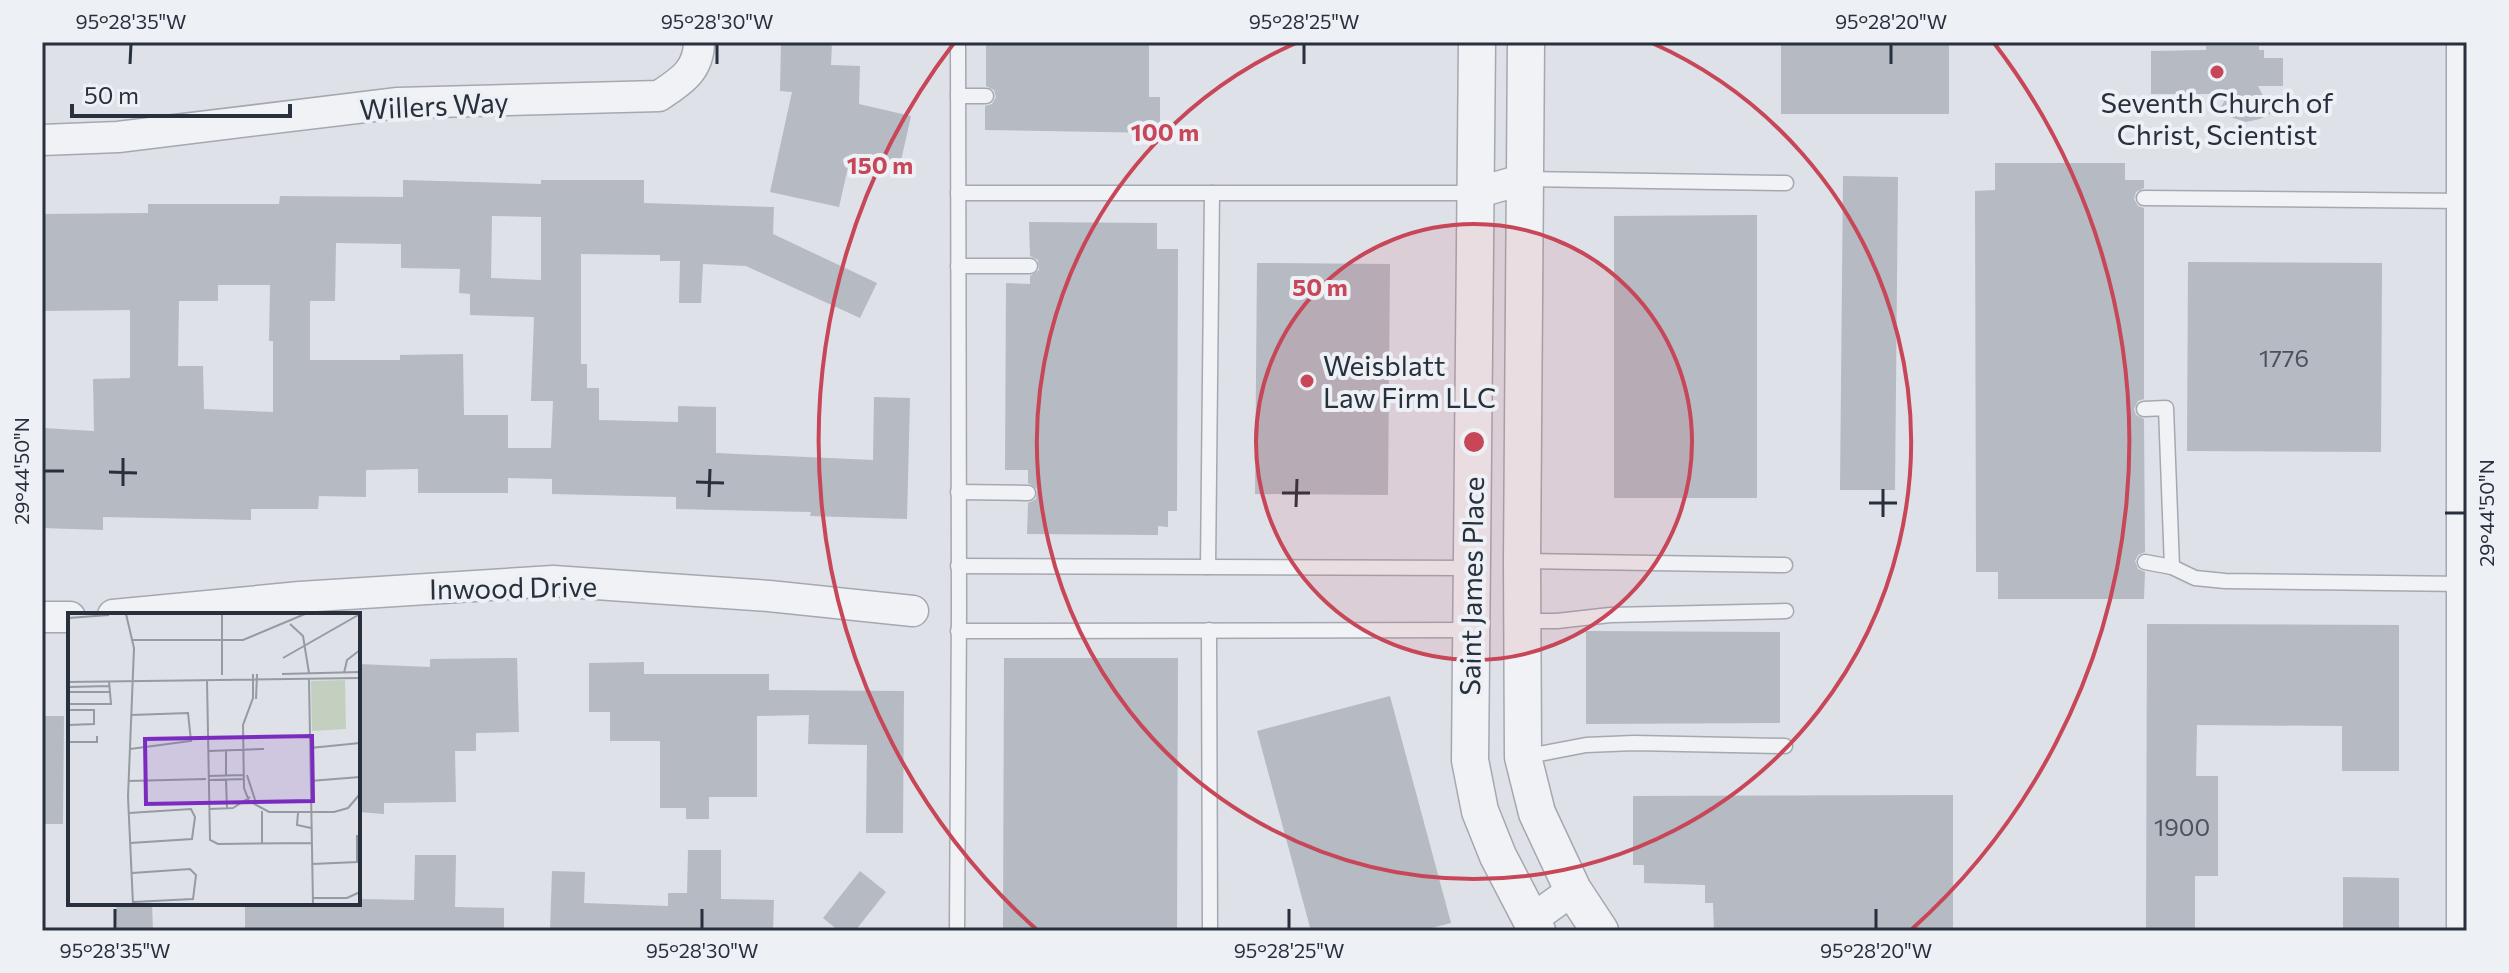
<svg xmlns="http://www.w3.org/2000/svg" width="2509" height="973" font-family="Commissioner,sans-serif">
<rect width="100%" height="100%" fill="#dee1e7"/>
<g fill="#b5bac3" fill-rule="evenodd">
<polygon points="781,42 832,42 831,65 860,66 859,104 911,116 898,174 849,163 839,207 770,192 792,92 780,91"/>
<polygon points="986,42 1149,42 1149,97 1160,97 1160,133 985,130 985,106 992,104 996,97 994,90 986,86"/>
<rect x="1781" y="42" width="168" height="72"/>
<polygon points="2206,46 2259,46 2259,50 2264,50 2264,58 2283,58 2283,86 2258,86 2272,113 2260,119 2246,122 2218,113 2228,94 2151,94 2151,51 2206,50"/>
<polygon points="1995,163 2125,163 2125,180 2144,180 2144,188 2136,192 2134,199 2138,206 2144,208 2144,399 2138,401 2134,409 2136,415 2144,419 2145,552 2138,555 2135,561 2138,569 2145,572 2144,599 1998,599 1998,572 1976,572 1975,191 1995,190"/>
<polygon points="1843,176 1898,177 1895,490 1840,490"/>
<path d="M403,180L541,184V180H644V203L774,207L773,234L877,283L860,318L746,266L703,264L701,303H679L680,261H660V255L581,254V364H587V388H599V420L678,422V406L716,407V453L873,460L874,397L910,398L907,519L810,516L811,512L676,509V497L552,494V479L508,478V493H418V469L366,470V497L319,496L318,509H251V520L103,517V530L42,528L43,428L94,431L93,379L130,378V310L42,311V214L148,213V204H279L280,196L403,197ZM492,216L541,217V280L491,278ZM336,243L401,244V268L460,269L459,293L470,294V315L534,317L531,401H553L551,448H508V415H464L463,354L400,355V360H310V301H335ZM218,285H270L269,341H273V412L204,409L203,366H178L179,301H218Z"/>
<polygon points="1757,215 1757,498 1614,498 1614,216"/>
<polygon points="1029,222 1157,223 1157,249 1178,249 1177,511 1168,511 1168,527 1158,526 1158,535 1027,534 1028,503 1036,499 1037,489 1028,483 1028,470 1005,470 1006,283 1030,284 1030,276 1039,270 1038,260 1030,256"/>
<polygon points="2188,262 2382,263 2381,452 2187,451"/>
<polygon points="1257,263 1390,264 1388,495 1255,494"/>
<polygon points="2147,624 2399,625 2399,771 2342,771 2342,726 2197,725 2196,776 2218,776 2218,876 2195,876 2195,931 2146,931"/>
<polygon points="1586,631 1780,632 1780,723 1586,724"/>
<polygon points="517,658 519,732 476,733 476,751 455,751 456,802 384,803 384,814 358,812 358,664 430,667 430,659"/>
<polygon points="1004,658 1178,658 1177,931 1003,931"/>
<polygon points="644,662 644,674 769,674 769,690 904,691 903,833 866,833 867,745 808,744 809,715 757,716 757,797 709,797 709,819 686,819 686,808 660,808 660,741 610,741 610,712 589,712 589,663"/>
<polygon points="1390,696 1451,923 1420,931 1311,931 1257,731"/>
<polygon points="42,716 64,716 63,824 42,824"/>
<polygon points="1953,795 1953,931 1714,931 1713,903 1705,903 1705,885 1644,883 1644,865 1633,865 1633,796"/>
<polygon points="688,850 721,850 721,899 774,900 773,931 550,931 552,871 585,872 584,903 668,906 668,893 687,893"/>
<polygon points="415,855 456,855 455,907 504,908 504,931 245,929 245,903 339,905 339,903 358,903 358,899 414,900"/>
<polygon points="860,871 886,892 855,931 839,931 823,918"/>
<polygon points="2343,877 2399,878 2399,931 2343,931"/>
<polygon points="116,903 152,903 153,931 117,931"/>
</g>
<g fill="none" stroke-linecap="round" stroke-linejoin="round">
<defs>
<g id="service">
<polyline points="958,96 986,96"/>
<polyline points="1525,179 1786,183"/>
<polyline points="958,193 1474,193"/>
<polyline points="2144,198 2465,201"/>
<polyline points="958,266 1030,266"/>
<polyline points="2144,409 2166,408 2172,567"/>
<polyline points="958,492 1028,493"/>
<polyline points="1522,561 1785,565"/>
<polyline points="2145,562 2172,567 2195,578 2225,581 2464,584"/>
<polyline points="958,566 1470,568"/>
<polyline points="1208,567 1212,193"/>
<polyline points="1522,621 1557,621 1610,615 1786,611"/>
<polyline points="1209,630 1210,931"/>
<polyline points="958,631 1470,630"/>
<polyline points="1524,757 1586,745 1634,743 1785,746"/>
<polyline points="957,931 959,611 958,42"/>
</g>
<g id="minor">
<path d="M42,140L118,137L398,103L659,96C680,82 699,71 699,42"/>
<polyline points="1476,193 1525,179"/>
<polyline points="113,615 300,597 553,581 769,596 913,611"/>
<polyline points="42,617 70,617"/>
<polyline points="1531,920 1573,890"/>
</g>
<g id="tertiary">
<polyline points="1477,42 1470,760 1480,811 1498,856 1537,931"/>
<polyline points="1526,42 1522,561 1523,757 1537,813 1573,890 1600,931"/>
<polyline points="2465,42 2465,931"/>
</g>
</defs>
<use href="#service" stroke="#a4a8b1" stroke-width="17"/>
<use href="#minor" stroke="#a4a8b1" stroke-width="33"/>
<use href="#tertiary" stroke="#a4a8b1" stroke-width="39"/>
<use href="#service" stroke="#f0f2f5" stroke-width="14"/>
<use href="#minor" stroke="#f0f2f5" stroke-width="30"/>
<use href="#tertiary" stroke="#f0f2f5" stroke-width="36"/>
</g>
<path fill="none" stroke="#282f3d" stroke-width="3" d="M130,64L131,44M717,64V44M1304,64V44M1891,64V44M44,471H64M109,472L137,473M696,482L724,483M123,486V458M1282,493H1310M709,497L710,469M1869,503H1897M1296,507L1297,479M2445,513H2465M1883,517V489M115,929V909M702,929V909M1289,929V909M1876,929V909"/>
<circle cx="1474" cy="442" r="218" fill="#c74758" fill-opacity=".12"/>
<g fill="none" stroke="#c74758" stroke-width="4">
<circle cx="1474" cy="442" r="218"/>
<path d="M1652 43A437 437 0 1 1 1296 43"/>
<path d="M1036 929A655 655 0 0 1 954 43M1994 43A655 655 0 0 1 1912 929"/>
</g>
<g fill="#c74758" stroke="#edf0f4" stroke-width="3">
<circle cx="2217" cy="72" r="8"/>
<circle cx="1307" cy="381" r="8"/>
</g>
<g text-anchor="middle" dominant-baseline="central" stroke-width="8" stroke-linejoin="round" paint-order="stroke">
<g font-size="24" fill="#4b525e">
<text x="2284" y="357">1776</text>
<text x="2182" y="826">1900</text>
</g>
<g font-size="28" fill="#282f3d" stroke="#edf0f4">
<text x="2217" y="102">Seventh Church of<tspan x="2217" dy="32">Christ, Scientist</tspan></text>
<text x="1323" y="365" text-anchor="start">Weisblatt<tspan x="1323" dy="32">Law Firm LLC</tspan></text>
</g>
<g font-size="28" fill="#282f3d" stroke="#edf0f4">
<text transform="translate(434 105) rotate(-3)">Willers Way</text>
<text transform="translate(1471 586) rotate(-89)">Saint James Place</text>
<text transform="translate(513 587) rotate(-1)">Inwood Drive</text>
</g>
</g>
<g transform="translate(68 613)">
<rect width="292" height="292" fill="#dee1e7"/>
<path d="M277,67L278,116L244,118L243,68Z" fill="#c3d0bf"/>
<path fill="none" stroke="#959aa3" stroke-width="2" d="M58,1L66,35L60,184L65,291M154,1V62M0,5L41,2M222,11L235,23L241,60M65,27H175L237,1M215,45L292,1M276,60L279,47L292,37M185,61V85L175,112L176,175L181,188L201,199H266L280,195L292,181M214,61L292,59M241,66L245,291M139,67L142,227L150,231L244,230M0,69L292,65M1,79V74L41,73M1,79H42M188,86L189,61M0,91H43L41,68M0,97H26V111L0,112M0,129H29V123M242,135L292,130M62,136L123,128L120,100L63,102M158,137V162M141,138L196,136M179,162L188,190M141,163L176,162M141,167L176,166M158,167L159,196M60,168L138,166M242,168L292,164M142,196L165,195L182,184M61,200L123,196L127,204L124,226L62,230M230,200L229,212L243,215M194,231V198M244,251L289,249V222M64,260L122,256L128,262L125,286L65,289M245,285H279L292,279"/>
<path fill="#7b2cbf" fill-opacity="0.15" stroke="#7b2cbf" stroke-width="4" d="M244,123L245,188L78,191L77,126Z"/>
<rect width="292" height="292" fill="none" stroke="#282f3d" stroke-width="4"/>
</g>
<circle cx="1474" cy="442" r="12" fill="#c74758" stroke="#edf0f4" stroke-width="4"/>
<g font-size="24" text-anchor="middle" font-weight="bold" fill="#c74758" stroke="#edf0f4" stroke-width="8" stroke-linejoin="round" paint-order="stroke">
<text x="1165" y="141">100 m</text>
<text x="880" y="174">150 m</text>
<text x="1320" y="296">50 m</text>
</g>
<rect width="2509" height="973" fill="none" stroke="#edf0f4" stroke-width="88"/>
<path d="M72 104v12h218v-12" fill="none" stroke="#282f3d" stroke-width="4"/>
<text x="84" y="104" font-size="24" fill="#282f3d" stroke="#edf0f4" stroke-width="6" paint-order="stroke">50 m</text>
<rect x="44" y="44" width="2421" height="885" fill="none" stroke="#282f3d" stroke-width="3"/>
<g font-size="20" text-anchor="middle" fill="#282f3d">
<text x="131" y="29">95°28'35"W</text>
<text x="717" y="29">95°28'30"W</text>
<text x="1304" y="29">95°28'25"W</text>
<text x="1891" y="29">95°28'20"W</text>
<text transform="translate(22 471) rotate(-90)" y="7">29°44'50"N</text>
<text transform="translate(2487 513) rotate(-90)" y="7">29°44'50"N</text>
<text x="115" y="958">95°28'35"W</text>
<text x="702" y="958">95°28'30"W</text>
<text x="1289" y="958">95°28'25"W</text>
<text x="1876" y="958">95°28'20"W</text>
</g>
</svg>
